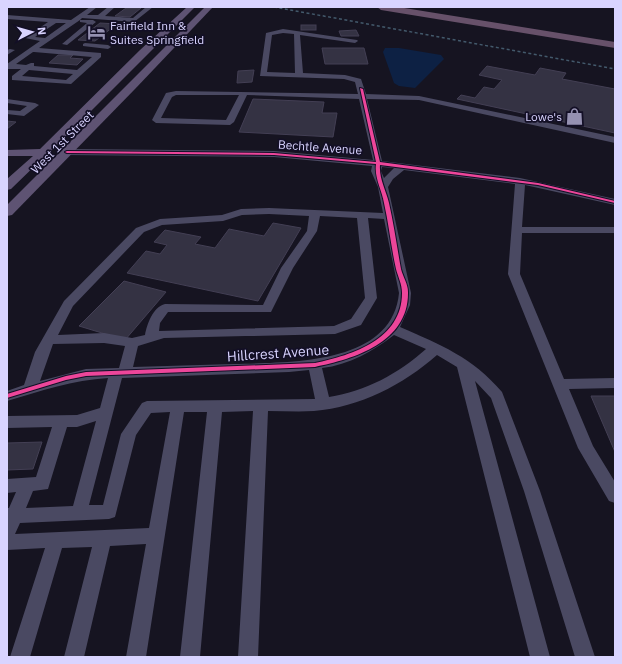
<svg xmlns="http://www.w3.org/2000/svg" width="622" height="664" font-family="'IBM Plex Sans',sans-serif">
<rect width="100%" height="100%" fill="#161421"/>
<polygon fill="#0d2144" points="385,48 399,48 441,55 444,59 415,88 399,86 394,83 383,52"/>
<g fill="#343243" stroke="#433f54">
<polygon points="126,8 141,8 130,17 115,16"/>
<polygon points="100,23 117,24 95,41 78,40"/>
<rect x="301" y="25" width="15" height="5"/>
<polygon points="356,30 359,36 341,36 339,31"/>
<polygon points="322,48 364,48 368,64 325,64"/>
<polygon points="58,55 73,55 70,58 83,59 77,65 49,63"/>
<polygon points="487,66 535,75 540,68 566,73 562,79 615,89 615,133 457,99 461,95 475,98 484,87 494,89 502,80 479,75"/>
<polygon points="254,70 252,82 237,83 238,71"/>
<polygon points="253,99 324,102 322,113 337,113 333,137 239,132"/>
<polygon points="7,121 16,122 7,129"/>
<polygon points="273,223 301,228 258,301 127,273 146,251 160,254 167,245 154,242 165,230 201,237 195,244 215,248 229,229 264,236"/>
<polygon points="124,281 166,292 125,340 79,326"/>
<polygon points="591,396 615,396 615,452"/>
<polygon points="42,442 33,469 7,470 7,443"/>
</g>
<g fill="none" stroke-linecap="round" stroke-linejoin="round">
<g fill="#4a4962" fill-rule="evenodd">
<path d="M90,7H97L87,15H98L108,7H115L105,16L133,18L146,7H153L134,22L82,18L80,20H93L96,22L67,45L62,44L87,23L80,22V20L39,48L101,53V57L71,84L12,80V76L21,69H7V64L40,41L25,38L48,22L7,19V15L71,20ZM56,23H66L45,38L35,37ZM33,52H34L92,57L77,70L34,66V63H31L26,65L16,64ZM29,70L73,74L66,80L22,76Z"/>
<path d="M283,29L357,40L358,41L355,43L300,35L303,73L345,75L361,79L366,94L419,96L615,137V143L419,100L367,99L382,161L520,178L615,199V205L525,185L522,227H615V233H522L520,274L564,379L615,378V388L569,389L593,446L615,482V503L609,501L578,448L508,274L515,184L404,170L393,179L388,187L411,293L410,305L400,327C441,345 472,357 502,392L540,491L595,657H575L524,491L491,398L475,381L550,657H530L457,367L437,355C403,385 360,407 314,411C299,412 283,411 268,411L258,657H238L253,411L222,412L200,657H180L207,412H184L146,657H126L146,544L110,546L84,657H64L92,547L62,548L30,657H10L45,548L7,550V508H9L16,492L7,493V479L36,477L52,427L7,428V416L77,415L100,408L108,378C73,380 41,391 7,401V391L24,385L35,352L64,301L136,228L160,219L222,215L241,209L269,208L383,213L378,187L371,171L372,166L274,157L67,155L62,152L67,149L274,151L373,160L359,99L247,95L234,122L230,125L156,123L152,120L166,93L176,91L358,94L355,82L344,79L260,76L266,33ZM283,33L294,34L295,73L267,72L272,35ZM176,95H239L226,120L161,118L172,97ZM382,167L394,168L384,178L381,171ZM269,214L309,216L307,231L281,268L263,305L165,304C153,307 147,324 145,335L132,338L104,333L58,335L73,306L144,232L162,225L223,221L242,215ZM320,216L357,218L365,298L351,319L334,326L159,331L160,323L168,312H271L293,268L317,231ZM368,218L384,219L399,293C392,366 288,362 234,364C200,365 167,366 133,367L138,346L164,338L335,334L361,325L377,298ZM394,335L426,349C398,374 366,391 329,397L322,368C349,365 373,351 394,335ZM104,343L125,346L119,368L86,369L40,381L53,344ZM309,370L315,399L147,401L142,403L121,434L103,505H89L122,378L289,372ZM170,412L149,528L15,534L20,523L109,519L115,517L136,435L151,413ZM96,421L73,506L26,508L33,491L48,489L67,427H77Z"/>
<polygon points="85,43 108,45 111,47 108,49 83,46 83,44"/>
<polygon points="10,49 15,50 7,55 7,50"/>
<polygon points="7,99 35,103 39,105 24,116 7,114 7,110 20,111 27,106 7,103"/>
</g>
<g fill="#5e5373" fill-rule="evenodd">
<polygon points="187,7 195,7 52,150 51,154 46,155 11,189 7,190 7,179 33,156 7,156 7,150 40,149 140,50"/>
<polygon points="205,7 213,7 135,89 12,215 7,216 7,205"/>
</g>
<polygon fill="#67516a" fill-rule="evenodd" points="377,7 398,7 615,42 615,48 381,10"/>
<polyline stroke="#43596b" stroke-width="1.5" stroke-dasharray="3 2.5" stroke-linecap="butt" points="274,7 615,69"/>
<defs>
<path id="cycleway" d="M360,88L363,89L380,162L538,183L615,201V203L538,185L380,165C379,179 386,190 389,203C394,225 397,247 401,269C403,277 408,284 408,292C409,342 355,359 315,367L86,376L66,380L7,398V394L66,376L86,372L315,363C353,355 402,339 402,293C402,284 398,277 396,269C391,247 389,225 384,203C382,190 374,178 376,164L274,155L67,153L65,152L67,151L274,153L376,162Z"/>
</defs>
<use href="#cycleway" stroke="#130f26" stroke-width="2"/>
<use href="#cycleway" fill="#ed469a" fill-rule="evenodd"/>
</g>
<defs>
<symbol id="hotel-bare" viewBox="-9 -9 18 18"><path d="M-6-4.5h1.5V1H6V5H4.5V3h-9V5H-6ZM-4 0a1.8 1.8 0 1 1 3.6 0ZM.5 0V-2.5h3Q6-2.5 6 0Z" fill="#9591b1" stroke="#130f26" stroke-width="2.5" paint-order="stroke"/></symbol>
<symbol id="shop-bare" viewBox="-9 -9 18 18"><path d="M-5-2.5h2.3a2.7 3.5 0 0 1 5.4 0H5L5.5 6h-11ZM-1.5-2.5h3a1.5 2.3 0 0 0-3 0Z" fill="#9591b1" stroke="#130f26" stroke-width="2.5" paint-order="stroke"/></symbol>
</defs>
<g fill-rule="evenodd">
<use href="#hotel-bare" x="84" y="20" width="25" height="25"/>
<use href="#shop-bare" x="562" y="104" width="25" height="25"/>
</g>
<g text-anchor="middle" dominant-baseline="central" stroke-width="3.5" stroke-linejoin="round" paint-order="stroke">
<g font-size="12" fill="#d9d4ff" stroke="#130f26" text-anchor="start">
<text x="110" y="25">Fairfield Inn &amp;<tspan x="110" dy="14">Suites Springfield</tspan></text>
<text x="562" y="116" text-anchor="end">Lowe's</text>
</g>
<g font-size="12" fill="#d9d4ff" stroke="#130f26">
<text transform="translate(62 142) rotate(-45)">West 1st Street</text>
<text transform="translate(320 147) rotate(4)">Bechtle Avenue</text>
</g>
<g font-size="14" fill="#d9d4ff" stroke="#130f26">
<text transform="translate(278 353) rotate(-4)">Hillcrest Avenue</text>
</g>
</g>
<rect width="622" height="664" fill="none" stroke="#d9d4ff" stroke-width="16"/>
<g transform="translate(32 32) rotate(84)" stroke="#130f26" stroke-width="3" paint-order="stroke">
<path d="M0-3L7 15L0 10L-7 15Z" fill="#d9d4ff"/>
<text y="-6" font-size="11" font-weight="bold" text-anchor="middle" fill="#d9d4ff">N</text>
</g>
</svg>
